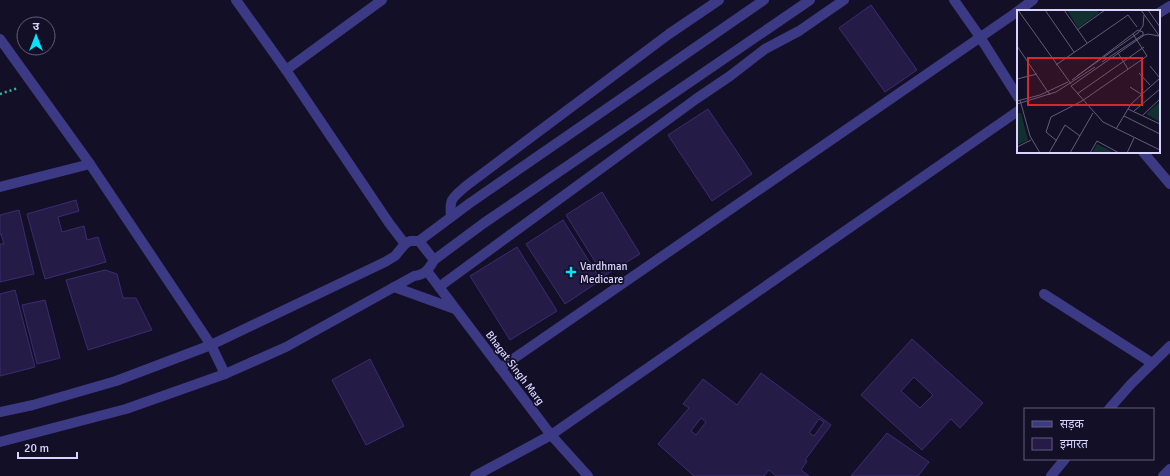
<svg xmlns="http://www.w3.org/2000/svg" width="1170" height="476" font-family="Signika,'Noto Sans Devanagari',sans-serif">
<rect width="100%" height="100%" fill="#130f26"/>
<g fill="#241b47" stroke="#3b2d73" fill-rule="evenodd">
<polygon points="871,5 917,70 885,92 839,28"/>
<polygon points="708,109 752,174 712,201 668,135"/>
<polygon points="602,192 640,254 604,276 566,215"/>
<polygon points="76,200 79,211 58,217 62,232 84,226 87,240 98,237 106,262 45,279 27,214"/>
<polygon points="19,210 34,274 0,282 0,244 4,244 1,234 0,235 0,215"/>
<polygon points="563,220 601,280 565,304 526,244"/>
<polygon points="517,247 557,311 510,340 470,276"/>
<polygon points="105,270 117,274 123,298 136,298 152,330 88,350 66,280"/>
<polygon points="15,290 35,367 0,376 0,294"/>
<polygon points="45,300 60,358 37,364 22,305"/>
<path d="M912,339L983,403L960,428L951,419L922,450L861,395ZM914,377L933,395L920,408L901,391Z"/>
<polygon points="370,359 404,426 366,445 332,380"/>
<path d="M761,373L831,425L805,460L807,461L801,470L809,476H776L769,470L764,476H694L658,444L689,408L683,404L703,379L737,405ZM701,418L706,422L696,435L691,431ZM819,419L824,422L814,436L809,433Z"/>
<polygon points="887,433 929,462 918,476 851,476"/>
</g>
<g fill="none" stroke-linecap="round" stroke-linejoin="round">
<polyline stroke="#2fb8b0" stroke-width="2.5" stroke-dasharray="2 3" stroke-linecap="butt" points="0,94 18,88"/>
<g stroke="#3d3a85" stroke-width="10">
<polyline points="236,0 286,70 389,223 405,244"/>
<polyline points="954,0 980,37 1018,97"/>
<polyline points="1159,13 1170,6"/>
<polyline points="0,39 90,164 211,345 225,374"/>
<polyline points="286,70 382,0"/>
<polyline points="1143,152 1170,184"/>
<polyline points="0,187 90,164"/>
<path d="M451,217C449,199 452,198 466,186L669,34L719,0"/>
<polyline points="427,271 551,435 588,476"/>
<polyline points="439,287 696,99 730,76 765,49 799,31 844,0"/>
<polyline points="1044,294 1152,363"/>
<polyline points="500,368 1014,14 1033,0"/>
<polyline points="1109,409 1131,384 1170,346"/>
<polyline points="475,476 551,435 1018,111"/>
<polyline points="1051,476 1065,459"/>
<polyline points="1163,476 1170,469"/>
</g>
<g stroke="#3d3a85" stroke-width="10">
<polyline points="419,241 470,203 764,0"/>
<polyline points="394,287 455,309"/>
<polyline points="0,412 33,405 116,381 211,345 385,262 395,256 405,244 410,241 419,241 434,260"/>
<path d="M0,442L126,409L225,374L286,347L414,276C425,275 429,269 434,260L484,223L810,0"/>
</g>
</g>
<path fill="#00e5ff" stroke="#130f26" stroke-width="1.5" d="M569 266h4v4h4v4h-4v4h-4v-4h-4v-4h4z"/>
<g text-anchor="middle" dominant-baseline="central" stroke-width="3.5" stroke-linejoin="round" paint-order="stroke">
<g font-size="11" fill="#d9d4ff" stroke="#130f26" text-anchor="start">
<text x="580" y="266">Vardhman<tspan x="580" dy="13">Medicare</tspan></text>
</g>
<g font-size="11" fill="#d9d4ff" stroke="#130f26">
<text transform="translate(515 368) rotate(53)">Bhagat Singh Marg</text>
</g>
</g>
<g transform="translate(1017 10)">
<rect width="143" height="143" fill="#130f26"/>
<path d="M50,0H80L82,3L61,18ZM143,92V112L129,104ZM0,103H4L11,130L0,135ZM80,134L94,141L93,143H75Z" fill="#12302f"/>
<path fill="none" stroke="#625e7d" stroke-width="1" d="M1,0L54,74M28,0L57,42M47,0L70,33M124,0L143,27M131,0L143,17M60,20L88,0M0,36L33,85M101,43L111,59M85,52L124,26L131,24L142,26M39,55L111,5L120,17M133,56L143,68M122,63L133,75M60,66L121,23L126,16L127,5M0,69L20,64M54,76L126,26V22L121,20L55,70M54,76L86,112L143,140M113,77L124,84M60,84L127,37M3,90L13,126L23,143M0,91L23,85L51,72M0,94L39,82L78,57M111,99L143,114M117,101L143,79M126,105L143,89M107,106L143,124M99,119L114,94L143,68M40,131L29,122L34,107L65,91L130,46L116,24M0,137L14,130M32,143L48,115L63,126M53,143L76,103M73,143L80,131L102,143M110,143L117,128"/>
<path fill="#d62828" fill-opacity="0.15" stroke="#d62828" stroke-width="2" d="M11,48H125V95H11Z"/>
<rect width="143" height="143" fill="none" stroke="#d9d4ff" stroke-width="2"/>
</g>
<rect x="1024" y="408" width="130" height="52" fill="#130f26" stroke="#625e7d"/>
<rect x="1032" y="421" width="20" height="6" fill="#3d3a85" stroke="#625e7d"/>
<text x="1060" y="428" font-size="12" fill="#d9d4ff">सड़क</text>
<rect x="1032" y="438" width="20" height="12" fill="#241b47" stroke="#625e7d"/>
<text x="1060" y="448" font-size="12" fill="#d9d4ff">इमारत</text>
<g transform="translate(36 36)"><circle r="19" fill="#130f26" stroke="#625e7d"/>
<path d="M0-3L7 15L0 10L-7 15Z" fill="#00e5ff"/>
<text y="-6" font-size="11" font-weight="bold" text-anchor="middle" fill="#d9d4ff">उ</text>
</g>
<path d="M18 452v6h59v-6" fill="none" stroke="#d9d4ff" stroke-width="2"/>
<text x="24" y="452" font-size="12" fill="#d9d4ff" stroke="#130f26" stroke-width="3" paint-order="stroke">20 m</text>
</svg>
